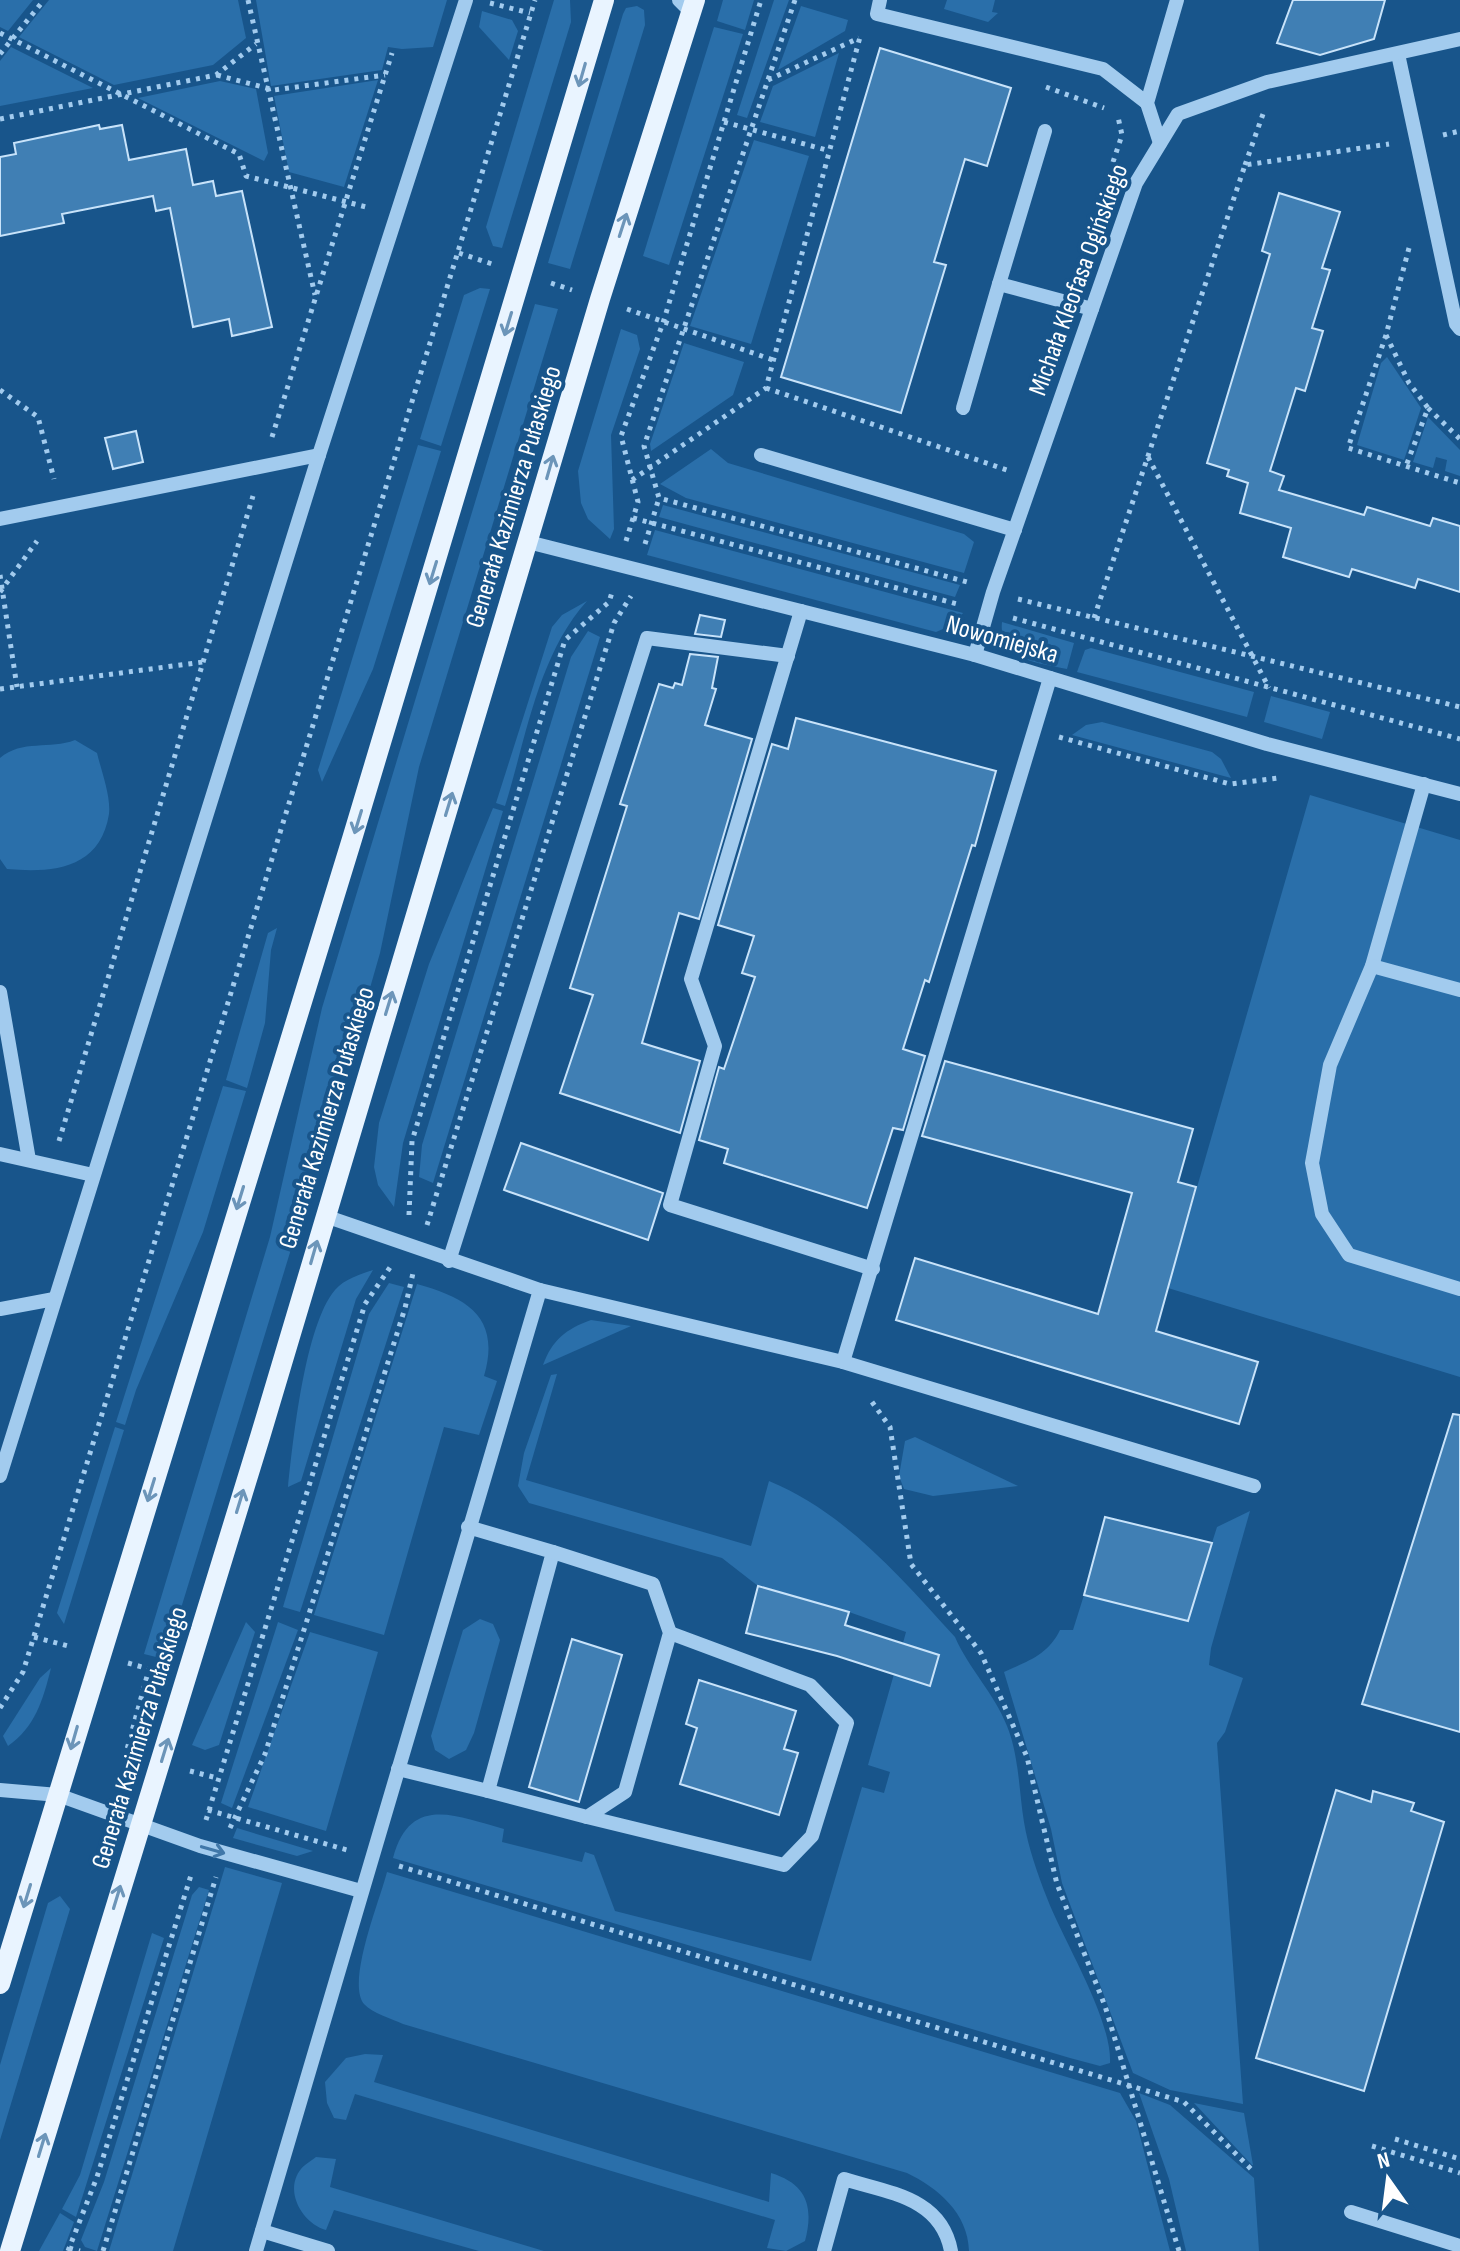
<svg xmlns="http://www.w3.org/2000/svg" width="1460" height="2251" font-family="'Sofia Sans Condensed',sans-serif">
<rect width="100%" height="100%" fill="#18558b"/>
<g fill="#2a6faa">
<polygon points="0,0 33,0 8,31 0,27"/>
<polygon points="49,0 238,0 246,38 213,65 114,85 19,37"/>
<polygon points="256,0 447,0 433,47 402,49 388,47 382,70 271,86"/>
<polygon points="554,0 570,0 571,22 502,248 493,246 486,227"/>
<polygon points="723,0 754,0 745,30 717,21"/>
<polygon points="774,0 789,0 747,118 737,115"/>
<polygon points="947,0 995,0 992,12 998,13 988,22 944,9"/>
<polygon points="637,6 644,10 645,25 570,269 548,263 623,14 626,8"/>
<polygon points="801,6 848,20 845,31 778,70"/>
<polygon points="482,11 512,20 518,31 509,60 479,27"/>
<polygon points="714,27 743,34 669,265 643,256"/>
<polygon points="11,47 93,88 0,106 0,61"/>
<polygon points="839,53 815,137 760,122 773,86"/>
<polygon points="378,80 344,187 289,172 274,96"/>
<polygon points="220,81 256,89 268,153 264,161 138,98"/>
<polygon points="754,140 809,156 751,344 690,326"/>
<polygon points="480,288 490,289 441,446 420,439 464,295"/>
<polygon points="535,304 558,309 419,767 380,953 356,1037 167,1654 160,1658 144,1654 270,1237 322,1008"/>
<polygon points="621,329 637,335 640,349 611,435 614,529 610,539 588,519 581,503 578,471"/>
<polygon points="684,343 744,362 733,395 651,451 650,444"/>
<polygon points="1387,357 1421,408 1404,460 1357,445 1381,363"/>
<polygon points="1428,417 1460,450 1460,476 1445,471 1447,460 1436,457 1433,468 1413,462"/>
<polygon points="418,445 441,451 373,669 322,782 318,770"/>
<polygon points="711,449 728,463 964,534 974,542 964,573 686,498 660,484"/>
<polygon points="663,505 960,585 955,597 659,517"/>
<polygon points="655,530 963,613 955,624 936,632 647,555"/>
<path d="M587,601C538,655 526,739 505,806L496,803L552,627L562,615Z"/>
<path d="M1002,622L1074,643L1067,669C1037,662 998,661 1002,622Z"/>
<polygon points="588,631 600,637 433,1183 419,1177 422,1145 571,657"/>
<polygon points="1091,648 1254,692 1247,717 1077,672 1085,650"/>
<polygon points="1271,696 1330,712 1322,739 1264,722"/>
<polygon points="1102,722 1212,752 1221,759 1231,778 1072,735 1086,725"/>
<path d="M75,740L97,753C101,770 111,796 109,814C100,870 51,873 7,869L0,859V758C22,739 50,750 75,740Z"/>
<polygon points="1310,795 1460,840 1460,1377 1168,1288"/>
<polygon points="493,808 503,811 403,1143 394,1207 378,1185 374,1167 379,1123 429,964"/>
<polygon points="277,928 271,950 265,1023 247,1088 226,1080 268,933"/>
<polygon points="223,1086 246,1091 203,1232 136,1390 125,1425 116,1422"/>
<path d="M373,1270L356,1299L301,1481L288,1487C293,1440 305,1325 335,1290C344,1279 361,1274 373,1270Z"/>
<polygon points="389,1283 404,1287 300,1612 283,1607 369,1314"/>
<path d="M417,1284C468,1298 501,1318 484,1376L497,1381L479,1435L444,1427L384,1635L314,1615Z"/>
<path d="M591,1320L631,1326L543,1365C552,1340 566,1329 591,1320Z"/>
<path d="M557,1374L526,1480L751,1546L769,1481C846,1513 900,1577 955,1637C969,1669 994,1693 1007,1726C1019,1755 1019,1792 1024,1822C1028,1847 1038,1875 1047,1898C1064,1942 1112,2019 1110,2063L1100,2066L1070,2058L393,1858C410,1794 456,1816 504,1829L502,1842L582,1862L585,1852L594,1855L615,1911L811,1961L862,1787L884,1793L890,1772L868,1765L894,1674L930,1685L939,1655L903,1643L906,1632L849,1612L758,1586L722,1558L529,1503L518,1486L524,1453L551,1375Z"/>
<polygon points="115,1427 124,1430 64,1624 57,1613"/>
<polygon points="915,1437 1018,1486 933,1496 904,1489 899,1476 905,1441"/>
<path d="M1250,1511L1211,1648L1209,1665L1243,1678L1225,1732L1217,1743L1243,2104L1170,2090L1133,2073L1062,1883L1051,1829L1004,1672C1028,1661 1048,1655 1060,1630H1073L1084,1595L1187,1621L1217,1527Z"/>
<polygon points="480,1619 493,1624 500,1640 474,1733 466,1750 449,1759 435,1750 431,1736 463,1630"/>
<polygon points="246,1622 255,1632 219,1745 205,1750 192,1745"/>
<polygon points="278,1622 298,1630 232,1808 221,1803"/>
<polygon points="310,1632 378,1652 326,1831 248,1807"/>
<path d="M51,1668C43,1700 35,1727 8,1746L3,1736L40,1678Z"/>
<polygon points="237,1828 313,1851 297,1856 233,1838"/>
<polygon points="225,1867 282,1883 173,2251 109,2251"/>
<path d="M387,1872L1120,2093L1136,2121L1170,2251H969C968,2213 938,2188 907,2173L403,2024C392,2019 372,2013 364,2004C346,1982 380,1900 387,1872Z"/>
<polygon points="199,1887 209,1890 97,2251 85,2247 81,2240 104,2182 192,1895"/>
<polygon points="60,1896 70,1909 0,2140 0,2065 48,1903"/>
<polygon points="152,1933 164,1938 76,2217 62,2209 80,2175"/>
<path d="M365,2054L383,2055L374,2082L769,2202L771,2173C807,2184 814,2207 805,2241L786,2251L767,2248L775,2220L355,2094L346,2120L334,2118L327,2103L325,2082L346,2058Z"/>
<polygon points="1139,2093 1170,2105 1254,2178 1259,2251 1186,2251 1169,2179"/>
<polygon points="1194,2103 1244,2113 1253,2165 1252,2165"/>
<path d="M316,2157L336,2159L330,2187L544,2251H479L334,2210L326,2230C303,2224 283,2191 301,2169C304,2165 311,2161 316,2157Z"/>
<polygon points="60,2213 74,2222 63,2251 39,2251"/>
</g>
<g fill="#407fb4" stroke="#c8e3fa" stroke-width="2">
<polygon points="1293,0 1385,0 1374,39 1320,55 1277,43"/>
<polygon points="880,48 1011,88 987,166 965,159 934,262 946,265 901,413 781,377"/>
<polygon points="99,125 100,129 122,125 129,160 186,149 193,185 213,181 216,196 242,191 272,327 232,336 229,319 193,327 170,208 156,211 153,196 62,214 64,223 0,236 0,157 16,154 14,143"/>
<polygon points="1279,193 1340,212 1322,268 1330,270 1312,328 1323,331 1305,391 1296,388 1270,471 1284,476 1279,490 1364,515 1367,507 1430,526 1433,518 1460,526 1460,592 1418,579 1415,588 1352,569 1349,577 1283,557 1291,528 1240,513 1248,483 1227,476 1229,470 1207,463 1270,254 1262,251"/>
<polygon points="136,431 143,462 113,469 105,438"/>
<polygon points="700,615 725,620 721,637 695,634"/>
<polygon points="690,654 718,657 712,688 716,689 705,725 752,739 699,919 679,913 642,1043 700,1061 680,1133 560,1093 593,995 570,988 627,806 620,804 659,684 673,688 675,683 682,685"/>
<polygon points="796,718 996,771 975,846 972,845 929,982 925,980 903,1049 925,1056 903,1130 893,1128 867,1208 724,1163 728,1149 699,1140 719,1067 724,1069 755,977 742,973 754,936 718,925 772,744 788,749"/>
<polygon points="945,1061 1193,1129 1178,1182 1196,1187 1156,1331 1258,1362 1239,1424 896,1320 915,1258 1098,1314 1132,1193 922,1136"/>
<polygon points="521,1143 663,1193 648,1240 504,1190"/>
<polygon points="1453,1414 1460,1415 1460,1732 1362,1704"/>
<polygon points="1105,1517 1212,1543 1188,1621 1084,1595"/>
<polygon points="758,1586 849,1612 845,1625 939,1655 930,1686 837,1656 746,1633"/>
<polygon points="572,1639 622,1655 579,1802 529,1787"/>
<polygon points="699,1680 796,1711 784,1749 798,1753 779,1815 680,1784 697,1728 686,1724"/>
<polygon points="1336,1790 1371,1802 1373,1791 1414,1803 1411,1811 1444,1822 1364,2091 1256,2058"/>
</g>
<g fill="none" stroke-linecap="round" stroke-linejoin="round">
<g stroke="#a2cbee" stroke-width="5" stroke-dasharray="4 6" stroke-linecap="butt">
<polyline points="248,0 315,295"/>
<polyline points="795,0 644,446 659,498 967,582"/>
<polyline points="490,3 530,13"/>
<polyline points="0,33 239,154 246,176 370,208"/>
<polyline points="0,54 44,0"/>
<polyline points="217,75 274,90 385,75"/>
<polyline points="768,80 859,38"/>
<polyline points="1046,87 1104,108"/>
<polyline points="0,119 216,75 256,44"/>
<polyline points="724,122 830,151"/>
<polyline points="1443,135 1460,131"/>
<polyline points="1113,162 1122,135 1118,117"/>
<polyline points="1245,165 1263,114"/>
<polyline points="1409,248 1386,335 1348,448 1460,483"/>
<polyline points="459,253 492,264"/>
<polyline points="551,283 572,290"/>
<polyline points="627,309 773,360"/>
<polyline points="1386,335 1409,383 1428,408 1406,466"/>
<polyline points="766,388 1007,470"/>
<polyline points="0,390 38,417 54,479"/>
<polyline points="1428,408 1460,439"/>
<polyline points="272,437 392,53"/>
<polyline points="1148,457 1269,688"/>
<polyline points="632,480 766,388 860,37"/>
<polyline points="633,518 961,605"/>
<polyline points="626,541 638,502 621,436 663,323 761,0"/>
<polyline points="645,544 659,498"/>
<polyline points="0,575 17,687"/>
<polyline points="0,592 37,541"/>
<polyline points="1018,599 1460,707"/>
<polyline points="1013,618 1460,739"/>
<polyline points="1094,618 1245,165 1389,144"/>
<polyline points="0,689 203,662"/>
<polyline points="1059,737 1230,784 1278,778"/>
<polyline points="59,1141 253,496"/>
<polyline points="409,1215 412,1141 565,640 609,602 613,589"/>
<polyline points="427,1225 614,623 631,596"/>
<polyline points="872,1402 890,1427 911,1564 981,1653 1027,1757 1057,1884 1105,2006 1179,2251"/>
<polyline points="34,1637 72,1647"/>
<polyline points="128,1663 149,1669 126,1753 131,1754"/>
<polyline points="0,1708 23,1672 535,0"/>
<polyline points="190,1771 217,1778"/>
<polyline points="208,1810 347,1850"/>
<polyline points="206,1820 365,1304 391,1266"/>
<polyline points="230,1828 265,1754 405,1308 413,1273"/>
<polyline points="399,1866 1184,2102 1254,2172"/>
<polyline points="1395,2139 1460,2159"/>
<polyline points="1372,2146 1460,2173"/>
<polyline points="69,2248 80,2251"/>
<polyline points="68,2251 97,2177 192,1872"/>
<polyline points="103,2251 216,1877"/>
</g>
<g stroke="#a2cbee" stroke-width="14">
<polyline points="679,0 691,12"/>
<polyline points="880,0 877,14 1103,69 1147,103"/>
<polyline points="1398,54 1456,324 1460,329"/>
<polyline points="1045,131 999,284 1092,309"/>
<polyline points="1160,143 1147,103 1177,0"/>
<polyline points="963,408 999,284"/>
<polyline points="761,455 1015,530"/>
<polyline points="0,519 319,455"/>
<polyline points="528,542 975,655 1267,744 1460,794"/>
<polyline points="801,611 691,979 715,1046 670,1205 873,1269"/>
<polyline points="975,655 993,592 1136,183 1178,114 1267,82 1460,39"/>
<polyline points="1424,784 1372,966 1330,1065 1312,1163 1322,1214 1349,1255 1460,1289"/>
<polyline points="1372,966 1460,990"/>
<polyline points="0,992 29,1160"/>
<polyline points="0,1154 93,1175"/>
<polyline points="449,1261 647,638 788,656"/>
<polyline points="540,1290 843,1362 1254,1486"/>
<polyline points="0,1309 54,1299"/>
<polyline points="843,1362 1050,678"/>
<polyline points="0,1476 319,455 466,0"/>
<polyline points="398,1769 488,1791 553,1552 468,1527"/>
<polyline points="0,1790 58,1795 200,1846 361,1891"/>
<polyline points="488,1791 587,1817 625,1792 670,1633 653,1584 553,1552"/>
<polyline points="587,1817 784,1865 812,1836 847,1723 810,1685 670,1633"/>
<polyline points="1351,2212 1460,2246"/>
<polyline points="262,2231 328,2251"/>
<polyline points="256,2251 540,1290 325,1216"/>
<path d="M824,2251L844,2179C888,2193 941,2197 951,2251"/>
</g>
<g stroke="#e9f4ff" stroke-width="20">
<polyline points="0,1984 352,839 604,0"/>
<polyline points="10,2251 260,1437 600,299 695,0"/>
</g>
</g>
<defs><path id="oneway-shaft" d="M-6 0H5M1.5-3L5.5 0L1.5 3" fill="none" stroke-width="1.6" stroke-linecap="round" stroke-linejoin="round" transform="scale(2)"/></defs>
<g stroke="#6c95b9">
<use href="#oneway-shaft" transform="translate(582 75) rotate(106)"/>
<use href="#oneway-shaft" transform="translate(623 225) rotate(-72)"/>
<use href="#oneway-shaft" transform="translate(508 324) rotate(107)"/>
<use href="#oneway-shaft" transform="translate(550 467) rotate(-74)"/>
<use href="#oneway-shaft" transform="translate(433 573) rotate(107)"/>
<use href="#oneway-shaft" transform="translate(449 804) rotate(-73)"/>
<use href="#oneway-shaft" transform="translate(358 822) rotate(107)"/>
<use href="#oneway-shaft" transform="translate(389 1003) rotate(-73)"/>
<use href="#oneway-shaft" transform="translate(240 1198) rotate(107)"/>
<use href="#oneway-shaft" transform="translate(314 1252) rotate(-74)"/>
<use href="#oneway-shaft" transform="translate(151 1490) rotate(107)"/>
<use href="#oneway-shaft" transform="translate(240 1501) rotate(-73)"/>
<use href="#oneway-shaft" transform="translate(74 1738) rotate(106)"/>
<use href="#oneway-shaft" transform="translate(165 1750) rotate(-73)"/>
<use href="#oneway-shaft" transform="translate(27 1896) rotate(107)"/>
<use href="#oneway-shaft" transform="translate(117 1897) rotate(-73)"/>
<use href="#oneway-shaft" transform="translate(42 2145) rotate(-73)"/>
</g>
<use stroke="#4178a9" href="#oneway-shaft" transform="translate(213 1850) rotate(16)"/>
<g text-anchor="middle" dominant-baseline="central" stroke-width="8" stroke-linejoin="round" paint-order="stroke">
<g font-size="26" fill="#fff" stroke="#18558b">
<text transform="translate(1079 280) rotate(-70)">Michała Kleofasa Ogińskiego</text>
<text transform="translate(514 497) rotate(-73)">Generała Kazimierza Pułaskiego</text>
<text transform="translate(1002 640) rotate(16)">Nowomiejska</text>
<text transform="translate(327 1118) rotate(-73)">Generała Kazimierza Pułaskiego</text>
<text transform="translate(140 1738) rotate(-73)">Generała Kazimierza Pułaskiego</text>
</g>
</g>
<g transform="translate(1388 2179) rotate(346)" stroke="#18558b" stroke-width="6" paint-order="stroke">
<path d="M0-6L14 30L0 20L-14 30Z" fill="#ffffff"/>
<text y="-12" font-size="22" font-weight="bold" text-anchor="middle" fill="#ffffff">N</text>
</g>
</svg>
